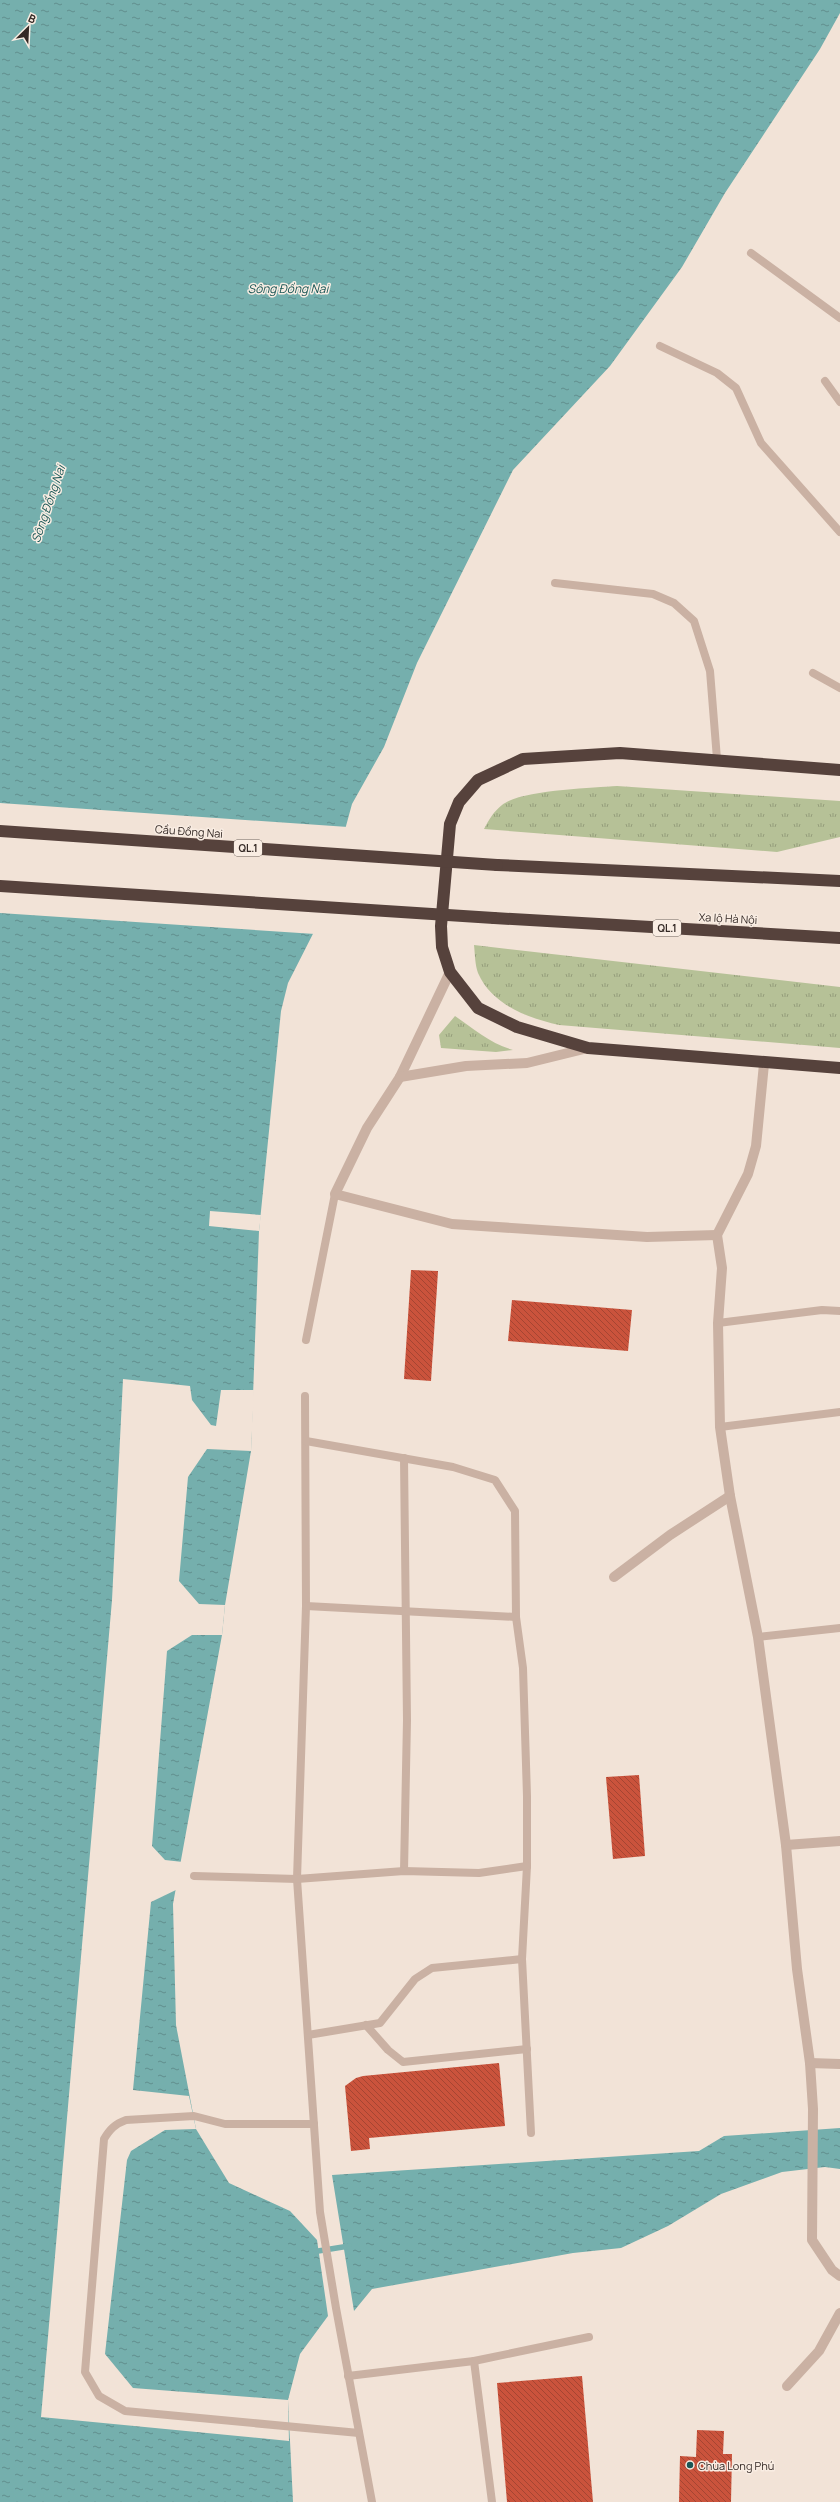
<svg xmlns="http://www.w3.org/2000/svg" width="840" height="2502" font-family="Manrope,sans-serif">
<defs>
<pattern id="grass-tufts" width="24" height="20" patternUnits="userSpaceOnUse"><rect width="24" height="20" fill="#b6c197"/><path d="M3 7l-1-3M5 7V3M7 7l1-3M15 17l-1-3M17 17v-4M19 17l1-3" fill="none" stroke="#959d7b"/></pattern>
<pattern id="water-ripples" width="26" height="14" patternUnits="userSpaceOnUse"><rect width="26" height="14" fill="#75afad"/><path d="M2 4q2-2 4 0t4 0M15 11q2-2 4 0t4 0" fill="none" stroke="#618e8d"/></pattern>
<pattern id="building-back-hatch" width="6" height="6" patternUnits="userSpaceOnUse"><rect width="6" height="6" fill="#ca533c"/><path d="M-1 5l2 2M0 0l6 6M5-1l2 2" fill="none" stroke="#a54532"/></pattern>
</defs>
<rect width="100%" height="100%" fill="#f2e3d7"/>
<g fill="url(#grass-tufts)">
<path d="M617,786L840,801V837L777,852L484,829C488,821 494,811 502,805C520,790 592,788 617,786Z"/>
<path d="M474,945L840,987V1048L559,1025C528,1018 492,1005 478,973C475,965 475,954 474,945Z"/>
<path d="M455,1016C474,1029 491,1044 513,1050L496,1052L441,1048L439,1035Z"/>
</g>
<g fill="url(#water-ripples)">
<polygon points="0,0 840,0 840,13 820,49 725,193 682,267 610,366 513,470 417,663 384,747 352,804 321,918 288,983 281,1011 259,1231 251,1451 225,1605 222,1635 173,1904 176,2025 196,2129 229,2183 290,2211 317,2240 328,2316 300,2354 288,2400 293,2502 0,2502"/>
<polygon points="840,2128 840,2169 825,2167 782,2172 721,2194 668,2226 621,2248 573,2253 372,2289 354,2311 332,2175 699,2151 724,2136"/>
</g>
<g fill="#f2e3d7">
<polygon points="0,803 348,827 323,919 315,934 0,913"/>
<polygon points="210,1211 261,1215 259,1231 209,1226"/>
<polygon points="123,1379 190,1386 192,1400 211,1425 216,1426 221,1390 254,1390 251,1451 207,1449 188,1477 179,1581 199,1604 225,1605 222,1635 192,1635 167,1651 152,1846 165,1860 183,1862 178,1889 151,1902 133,2090 189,2096 196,2129 165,2130 131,2151 127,2160 105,2354 133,2388 288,2400 289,2441 41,2417 112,1600"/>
</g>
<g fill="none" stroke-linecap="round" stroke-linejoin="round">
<polyline stroke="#75afad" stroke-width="5.5" points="312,2252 349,2246"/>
</g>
<g fill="url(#building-back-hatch)">
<polygon points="411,1270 438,1271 431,1381 404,1379"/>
<polygon points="512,1300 632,1310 628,1351 508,1341"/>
<polygon points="639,1775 645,1856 613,1859 606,1777"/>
<polygon points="499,2063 505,2126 369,2138 370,2149 351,2151 345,2086 356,2078 363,2076"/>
<polygon points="582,2376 593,2502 507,2502 497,2383"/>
<polygon points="697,2430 724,2431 723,2454 732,2454 731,2502 679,2502 680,2456 696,2457"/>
</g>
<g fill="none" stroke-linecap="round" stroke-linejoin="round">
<g stroke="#cab1a3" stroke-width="8">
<polyline points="751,253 840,318"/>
<polyline points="660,346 717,373 736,388 761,443 840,532"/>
<polyline points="825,381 840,402"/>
<polyline points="555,583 653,594 674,603 694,621 710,671 717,759"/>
<polyline points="813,673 840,688"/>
<polyline points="718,1323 822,1310 840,1311"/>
<polyline points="306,1340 335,1194"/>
<polyline points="305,1396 306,1606 297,1879 320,2212 336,2308 372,2502"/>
<polyline points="720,1427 840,1412"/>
<polyline points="306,1441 453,1467 495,1480 515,1511 516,1617 523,1668 527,1796 527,1866 522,1959 531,2133"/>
<polyline points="404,1458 407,1720 404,1871"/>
<polyline points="306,1606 516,1617"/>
<polyline points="758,1637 840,1628"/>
<polyline points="194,1876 297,1879 404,1871 479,1873 527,1866"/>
<polyline points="366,2025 388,2050 403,2062 527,2049"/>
<polyline points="308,2035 380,2023 415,1979 432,1968 522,1959"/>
<path d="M314,2124H225L194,2116L126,2120C115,2124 110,2129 104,2139L85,2372L99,2396L125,2411L359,2433"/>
<polyline points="474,2361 589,2337"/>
<polyline points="348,2376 474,2361 492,2502"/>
</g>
<g stroke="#cab1a3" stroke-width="10">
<polyline points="450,972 400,1077 367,1128 335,1194 452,1224 647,1237 717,1235"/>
<polyline points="764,1064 756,1146 748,1174 717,1235 722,1268 718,1323 720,1427 730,1496 758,1637 786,1845 797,1969 810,2063 813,2109 812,2240 832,2270 840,2276"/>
<polyline points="400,1077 466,1066 527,1063 588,1048"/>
<polyline points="614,1577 670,1535 730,1496"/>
<polyline points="786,1845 840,1841"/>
<polyline points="810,2063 840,2064"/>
<polyline points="787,2386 819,2351 840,2313"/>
</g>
<g stroke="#56423c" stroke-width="12">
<polyline points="840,770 620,753 523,759 478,780 459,802 450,824 441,926 442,947 450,972 478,1008 517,1027 588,1048 840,1068"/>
<polyline points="497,865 840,881"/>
<polyline points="494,918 840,938"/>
</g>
<g stroke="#56423c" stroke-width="12">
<polyline points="0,831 497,865"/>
<polyline points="0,886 494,918"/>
</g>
</g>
<circle fill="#1a5756" stroke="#f9ede3" stroke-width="1.5" cx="690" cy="2465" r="4"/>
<g text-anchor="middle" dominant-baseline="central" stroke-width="3" stroke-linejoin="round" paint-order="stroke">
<g fill="#f9ede3" stroke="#6f645e" stroke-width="1">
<rect x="234" y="840" width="28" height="16" rx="3"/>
<rect x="653" y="920" width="28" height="16" rx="3"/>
</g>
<g font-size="10" font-weight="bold" fill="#342925">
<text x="248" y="848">QL.1</text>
<text x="667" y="928">QL.1</text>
</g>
<g font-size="11" fill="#342925" stroke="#f9ede3">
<text transform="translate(189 831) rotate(4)">Cầu Đồng Nai</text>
<text transform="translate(728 918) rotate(3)">Xa lộ Hà Nội</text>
</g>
<g font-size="11" fill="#342925" stroke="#f9ede3" text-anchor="start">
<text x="698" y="2465">Chùa Long Phú</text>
</g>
<g font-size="12" font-style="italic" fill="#1a5756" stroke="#f9ede3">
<text x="288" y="288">Sông Đồng Nai</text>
<text transform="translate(48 504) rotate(-71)">Sông Đồng Nai</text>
</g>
</g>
<g transform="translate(28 28) rotate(24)" stroke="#f9ede3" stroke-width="3" paint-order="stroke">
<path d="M0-3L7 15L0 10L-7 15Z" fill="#342925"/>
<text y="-6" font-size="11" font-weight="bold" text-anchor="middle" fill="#342925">B</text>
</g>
</svg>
